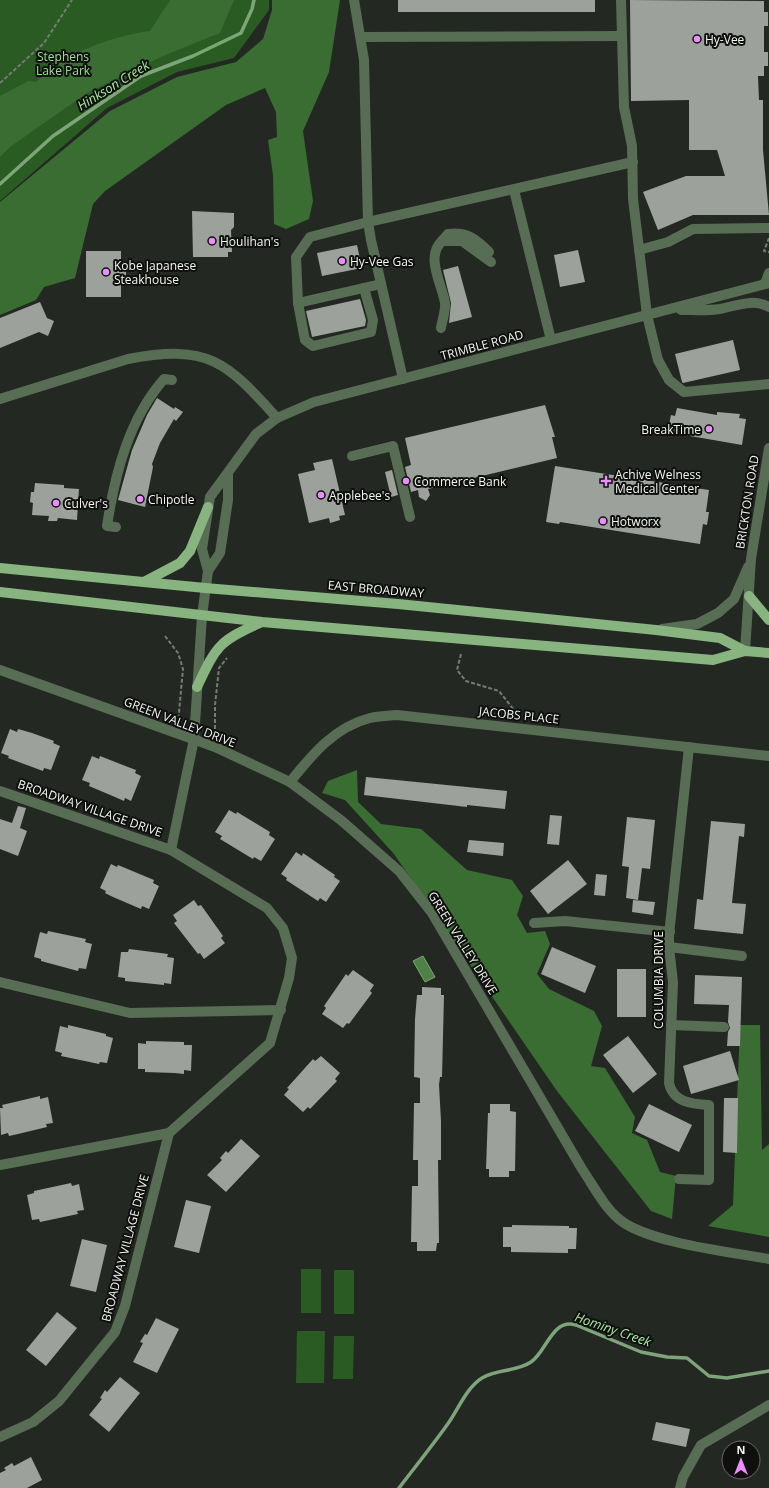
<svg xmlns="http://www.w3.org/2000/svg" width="769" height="1488" font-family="'Open Sans',sans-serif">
<rect width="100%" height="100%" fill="#242823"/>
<g fill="#295b22">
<polygon points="0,0 269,0 269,10 234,58 177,72 107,108 0,201"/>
<rect x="301" y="1269" width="20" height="44"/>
<rect x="334" y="1270" width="20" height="44"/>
<polygon points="297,1331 325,1331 324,1383 296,1383"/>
<polygon points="334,1336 354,1336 353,1379 333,1379"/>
</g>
<g fill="#396d32">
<path d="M170,0H234L220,33L163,56L87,93L10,147L0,157V96L28,81L36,82C43,76 50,69 58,64C83,47 120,35 150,31Z"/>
<polygon points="272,0 340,0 329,72 303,131 313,201 309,219 286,229 274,224 273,175 268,140 277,137 276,112 265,88 226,105 105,191 93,204 75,278 44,287 36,300 0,315 0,202 110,111 177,77 236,62 263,39 272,10"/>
<polygon points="357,770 358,802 381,824 421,829 467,870 512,880 523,896 517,915 527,933 545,931 550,944 537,974 549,989 594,1011 602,1026 591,1066 605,1068 635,1117 632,1133 647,1140 660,1172 676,1176 672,1219 651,1211 557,1091 394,854 345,800 322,793 328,781"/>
<polygon points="740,1025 760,1025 762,1150 769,1144 769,1237 708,1226 733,1205"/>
</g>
<polygon fill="#4d8145" stroke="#7ea479" points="423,956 435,977 425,982 413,961"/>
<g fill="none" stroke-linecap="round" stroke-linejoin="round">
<g stroke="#7ea479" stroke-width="3.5">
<polyline points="0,184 53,136 141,76 193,56 241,33 252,9 254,0"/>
<path d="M399,1488C415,1467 432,1446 447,1425C458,1410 466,1388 482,1378C497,1369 516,1372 531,1362C547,1351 552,1318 576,1325L641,1352L667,1357L687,1358L709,1376L727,1378L769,1371"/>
</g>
</g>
<g fill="#9ca29b">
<rect x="398" y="0" width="197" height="12"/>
<polygon points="630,0 764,1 764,12 768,12 768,26 764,26 764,52 768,52 768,66 764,66 764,76 758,76 759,100 763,100 763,150 769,215 693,215 658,230 643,192 686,176 725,176 717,150 689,150 689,100 631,101"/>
<polygon points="192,211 234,213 234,227 231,230 232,252 228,252 228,257 193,257"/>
<polygon points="357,245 362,268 322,276 317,253"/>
<polygon points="578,250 585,282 560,287 554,255"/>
<polygon points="86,251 121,251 121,266 126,266 126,277 121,277 121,297 86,297"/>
<polygon points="458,266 472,317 449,323 451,303 443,270"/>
<polygon points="360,299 366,320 365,326 312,337 306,311"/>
<polygon points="40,302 47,318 54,321 48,336 39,332 0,348 0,318"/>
<polygon points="733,340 740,370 683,383 682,382 675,354"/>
<polygon points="157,398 174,409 175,407 183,412 176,421 174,419 160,443 152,464 153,467 145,507 118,500 132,450 147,415"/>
<polygon points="545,405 555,437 552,437 557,458 428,489 430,495 426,501 419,497 418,490 411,492 405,467 411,465 405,438"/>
<polygon points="677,408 717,415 717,412 740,414 739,418 746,419 742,445 673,433 674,426 669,425 671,415 675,416"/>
<polygon points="332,459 345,515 339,516 340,520 330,523 329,518 309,523 298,474 315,470 313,463"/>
<polygon points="555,466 709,490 706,512 709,512 707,525 703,524 700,544 560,522 559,524 546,522"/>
<polygon points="392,470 398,495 391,497 385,472"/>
<polygon points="35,483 64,485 64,488 79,489 77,520 58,518 57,521 48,521 49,516 32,515 33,503 30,502 31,492 34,492"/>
<polygon points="10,729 17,732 18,729 32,733 54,741 53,743 60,746 51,770 44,768 43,771 8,758 9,756 1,753"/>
<polygon points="92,756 99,759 100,756 128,767 136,770 135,773 141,776 131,801 125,798 124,801 115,797 89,786 90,783 82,780"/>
<polygon points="366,777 507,791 505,809 467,805 467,807 364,795"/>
<polygon points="18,806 26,808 20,828 27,831 18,856 0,849 0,819 12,823"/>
<polygon points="229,810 236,814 237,812 270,832 269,835 275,839 261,861 254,857 253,859 220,839 222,836 215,832"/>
<polygon points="550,815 562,816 559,845 547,844"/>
<polygon points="627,817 655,820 650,869 642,868 638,900 626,898 629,867 622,866"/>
<polygon points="711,821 745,824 744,837 739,836 732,903 746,904 743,934 694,929 697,899 703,900"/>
<polygon points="469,840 504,843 503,856 467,852"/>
<polygon points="296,852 302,856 303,853 335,875 334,877 340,881 326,902 320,898 318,901 286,880 287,878 281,874"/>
<polygon points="568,860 587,884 548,914 530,891"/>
<polygon points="111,864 117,867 118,865 154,880 153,883 159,886 149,909 142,906 141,909 113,897 105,893 106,891 100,888"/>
<polygon points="596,874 607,875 605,896 594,895"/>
<polygon points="194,900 198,906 201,905 223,936 221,938 225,943 204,959 200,953 198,954 174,923 177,921 173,915"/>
<polygon points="633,900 655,902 653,915 632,912"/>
<polygon points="48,931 86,939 85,942 92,944 86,969 79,968 78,971 41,961 41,959 34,957 40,932 47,934"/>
<polygon points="552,947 596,966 585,993 541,974"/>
<polygon points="129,949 168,954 167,957 174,958 171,984 164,983 164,985 125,981 125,978 118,977 121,952 128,952"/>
<rect x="617" y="969" width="29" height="48"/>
<polygon points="353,970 374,985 370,991 372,993 349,1024 347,1023 343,1028 322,1014 326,1008 324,1006 346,974 348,976"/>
<polygon points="695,975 742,977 740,1046 727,1046 728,1032 730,1028 728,1022 729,1005 694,1004"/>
<polygon points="422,987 441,988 441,995 444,995 442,1077 440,1077 439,1085 441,1121 441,1160 438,1160 439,1243 437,1243 436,1251 417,1251 417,1242 411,1242 412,1186 418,1186 418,1160 413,1160 414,1103 420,1103 420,1078 414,1077 415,1019 417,995 422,995"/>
<polygon points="68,1025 106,1034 106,1036 113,1038 107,1063 100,1062 99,1064 61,1056 62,1053 55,1051 60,1026 68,1028"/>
<polygon points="628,1036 657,1074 633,1093 603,1055"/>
<polygon points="146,1041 184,1042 184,1045 192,1045 191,1071 184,1070 184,1074 175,1073 145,1072 145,1069 138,1069 138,1043 146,1044"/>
<polygon points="730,1051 739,1080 691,1094 683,1066"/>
<polygon points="321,1056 340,1073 335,1079 337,1081 310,1109 308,1107 303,1112 284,1095 289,1089 287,1088 313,1059 315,1061"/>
<polygon points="40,1096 40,1099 48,1097 53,1123 46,1124 47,1127 18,1134 9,1136 8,1133 1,1135 0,1108 3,1108 2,1105"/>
<polygon points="724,1098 738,1098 737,1153 723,1152"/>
<polygon points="490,1104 510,1104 510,1111 516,1112 515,1171 509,1171 509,1177 489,1177 489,1169 486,1169 488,1113 490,1113"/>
<polygon points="649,1104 692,1125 679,1152 635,1131"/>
<polygon points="241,1139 260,1156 226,1192 207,1175 222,1160 220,1158 226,1151 228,1153"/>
<polygon points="71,1183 72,1186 79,1184 84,1210 77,1211 78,1214 40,1222 39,1219 32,1220 27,1195 34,1193 34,1191"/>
<polygon points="186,1200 211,1206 199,1253 174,1247"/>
<polygon points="512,1225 569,1226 569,1228 577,1228 576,1249 568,1249 568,1253 511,1252 511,1247 503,1247 503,1227 512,1227"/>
<polygon points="82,1239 107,1245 96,1292 70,1286"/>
<polygon points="57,1312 77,1328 46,1366 26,1350"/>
<polygon points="156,1318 179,1329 157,1373 133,1362 143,1343 140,1342 145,1334 147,1335"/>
<polygon points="120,1377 140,1393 109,1432 89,1415 102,1399 100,1398 105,1390 107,1392"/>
<polygon points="656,1422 690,1429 686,1447 652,1440"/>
<polygon points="31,1457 42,1480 27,1488 0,1488 0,1473 6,1470 4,1468 12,1463 14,1466"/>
</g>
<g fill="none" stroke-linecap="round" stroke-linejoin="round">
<g stroke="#777a76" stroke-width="2" stroke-dasharray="4 2" stroke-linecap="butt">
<polyline points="0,83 44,43 72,0"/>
<polyline points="769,238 764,251 769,252"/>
<polyline points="165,636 178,653 183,669 178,723"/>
<polyline points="461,654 457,670 466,681 499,691 514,710 513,717"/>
<polyline points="215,735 215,705 219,668 227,658"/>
</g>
<g stroke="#586e54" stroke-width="10">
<polyline points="354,0 364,60 368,222 371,240 403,379"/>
<polyline points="621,0 624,107 632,146 633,199 647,315 658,360 669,380 684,392 769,384"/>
<polyline points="361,37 622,36"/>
<polyline points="514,190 551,340"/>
<path d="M442,241L448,234C466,231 476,239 489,252"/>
<polyline points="639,250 668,242 693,229 769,228"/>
<polyline points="381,284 298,303 296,257 310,237 368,222 633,162"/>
<polyline points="765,284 769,273"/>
<polyline points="298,303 305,340 313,346 371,332 373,320 364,288"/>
<path d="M681,310C694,310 707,311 720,309C736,306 753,298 769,307"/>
<path d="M441,328C442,321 446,310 445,303C442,284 425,257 442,241H462L491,262"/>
<path d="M0,399L128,359C208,344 226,361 277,418"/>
<polyline points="352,456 393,446 410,517"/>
<path d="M116,527L107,526C115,473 129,419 164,379L172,380"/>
<polyline points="208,571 220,553 228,500 228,474"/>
<polyline points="662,629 697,624 718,613 734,599 748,567"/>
<polyline points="745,651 751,559 769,448"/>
<path d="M0,670L215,747L290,782L342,821L399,871L432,913L582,1169C593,1185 604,1207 620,1220C649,1243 731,1252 769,1259"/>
<path d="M290,782C311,756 334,727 370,718C378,716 388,716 397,715L769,756"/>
<polyline points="0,791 171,850 267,908 283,928 292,958 289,978 270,1043 169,1133 0,1165"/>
<polyline points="171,850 194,739 202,616 208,571 202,549 210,497 256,434 277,418 314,402 769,283"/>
<polyline points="534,923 565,921 670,932"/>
<polyline points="669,947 742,956"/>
<polyline points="0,982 130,1013 281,1010"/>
<polyline points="671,1025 724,1027"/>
<path d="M679,1179L709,1180V1105C691,1104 673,1102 669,1083L673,982L669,947V935L689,747"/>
<polyline points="0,1437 33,1422 59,1401 115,1332 125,1306 169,1133"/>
<polyline points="680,1488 683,1477 701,1445 769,1405"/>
</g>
<g stroke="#87b47f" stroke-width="10">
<polyline points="0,568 205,588 398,604 656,630 720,638 745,651"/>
<polyline points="144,582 180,563 190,551 208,507"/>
<polyline points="0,592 262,622 713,660 745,651 769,653"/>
<polyline points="749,596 769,620"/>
<path d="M197,687C216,647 218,641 260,623"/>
</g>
</g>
<g fill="#eb8dfc" stroke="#0f100e" stroke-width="1.5">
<circle cx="697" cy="39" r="4"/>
<circle cx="212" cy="241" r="4"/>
<circle cx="342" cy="261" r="4"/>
<circle cx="106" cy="272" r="4"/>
<circle cx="709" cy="429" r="4"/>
<circle cx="406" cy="481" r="4"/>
<path d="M604 475h4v4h4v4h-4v4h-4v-4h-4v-4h4z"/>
<circle cx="321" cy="495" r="4"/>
<circle cx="140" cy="499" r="4"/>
<circle cx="56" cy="503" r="4"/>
<circle cx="603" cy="521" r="4"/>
</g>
<g text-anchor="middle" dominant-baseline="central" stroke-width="4" stroke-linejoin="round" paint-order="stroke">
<g font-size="12" fill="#f2f5f1" stroke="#0f100e" text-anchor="start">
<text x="705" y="39">Hy-Vee</text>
<text x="220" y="241">Houlihan's</text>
<text x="350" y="261">Hy-Vee Gas</text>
<text x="114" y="265">Kobe Japanese<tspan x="114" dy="14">Steakhouse</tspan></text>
<text x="701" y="429" text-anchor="end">BreakTime</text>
<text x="615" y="474">Achive Welness<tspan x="615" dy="14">Medical Center</tspan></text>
<text x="414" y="481">Commerce Bank</text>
<text x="329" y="495">Applebee's</text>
<text x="148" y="499">Chipotle</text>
<text x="64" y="503">Culver's</text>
<text x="611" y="521">Hotworx</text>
</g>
<g font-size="12" fill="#98e18d" stroke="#0f100e">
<text x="63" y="56">Stephens<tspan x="63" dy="14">Lake Park</tspan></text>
</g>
<g font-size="12" fill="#f2f5f1" stroke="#0f100e">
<text transform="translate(482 345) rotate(-15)">TRIMBLE ROAD</text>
<text transform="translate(747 502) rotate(-81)">BRICKTON ROAD</text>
<text transform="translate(376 589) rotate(5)">EAST BROADWAY</text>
<text transform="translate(519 715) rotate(6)">JACOBS PLACE</text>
<text transform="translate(180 722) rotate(21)">GREEN VALLEY DRIVE</text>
<text transform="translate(90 808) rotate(19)">BROADWAY VILLAGE DRIVE</text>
<text transform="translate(463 943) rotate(58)">GREEN VALLEY DRIVE</text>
<text transform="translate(658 980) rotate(-90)">COLUMBIA DRIVE</text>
<text transform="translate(125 1248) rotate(-75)">BROADWAY VILLAGE DRIVE</text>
</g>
<g font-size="13" font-style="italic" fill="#a2eb97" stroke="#0f100e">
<text transform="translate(113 85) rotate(-32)">Hinkson Creek</text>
<text transform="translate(613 1329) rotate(19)">Hominy Creek</text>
</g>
</g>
<g transform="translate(741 1460)"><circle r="19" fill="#0f100e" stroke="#6a6c69"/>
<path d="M0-3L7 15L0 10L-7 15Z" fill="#eb8dfc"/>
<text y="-6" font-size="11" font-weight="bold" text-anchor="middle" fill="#f2f5f1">N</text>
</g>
</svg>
